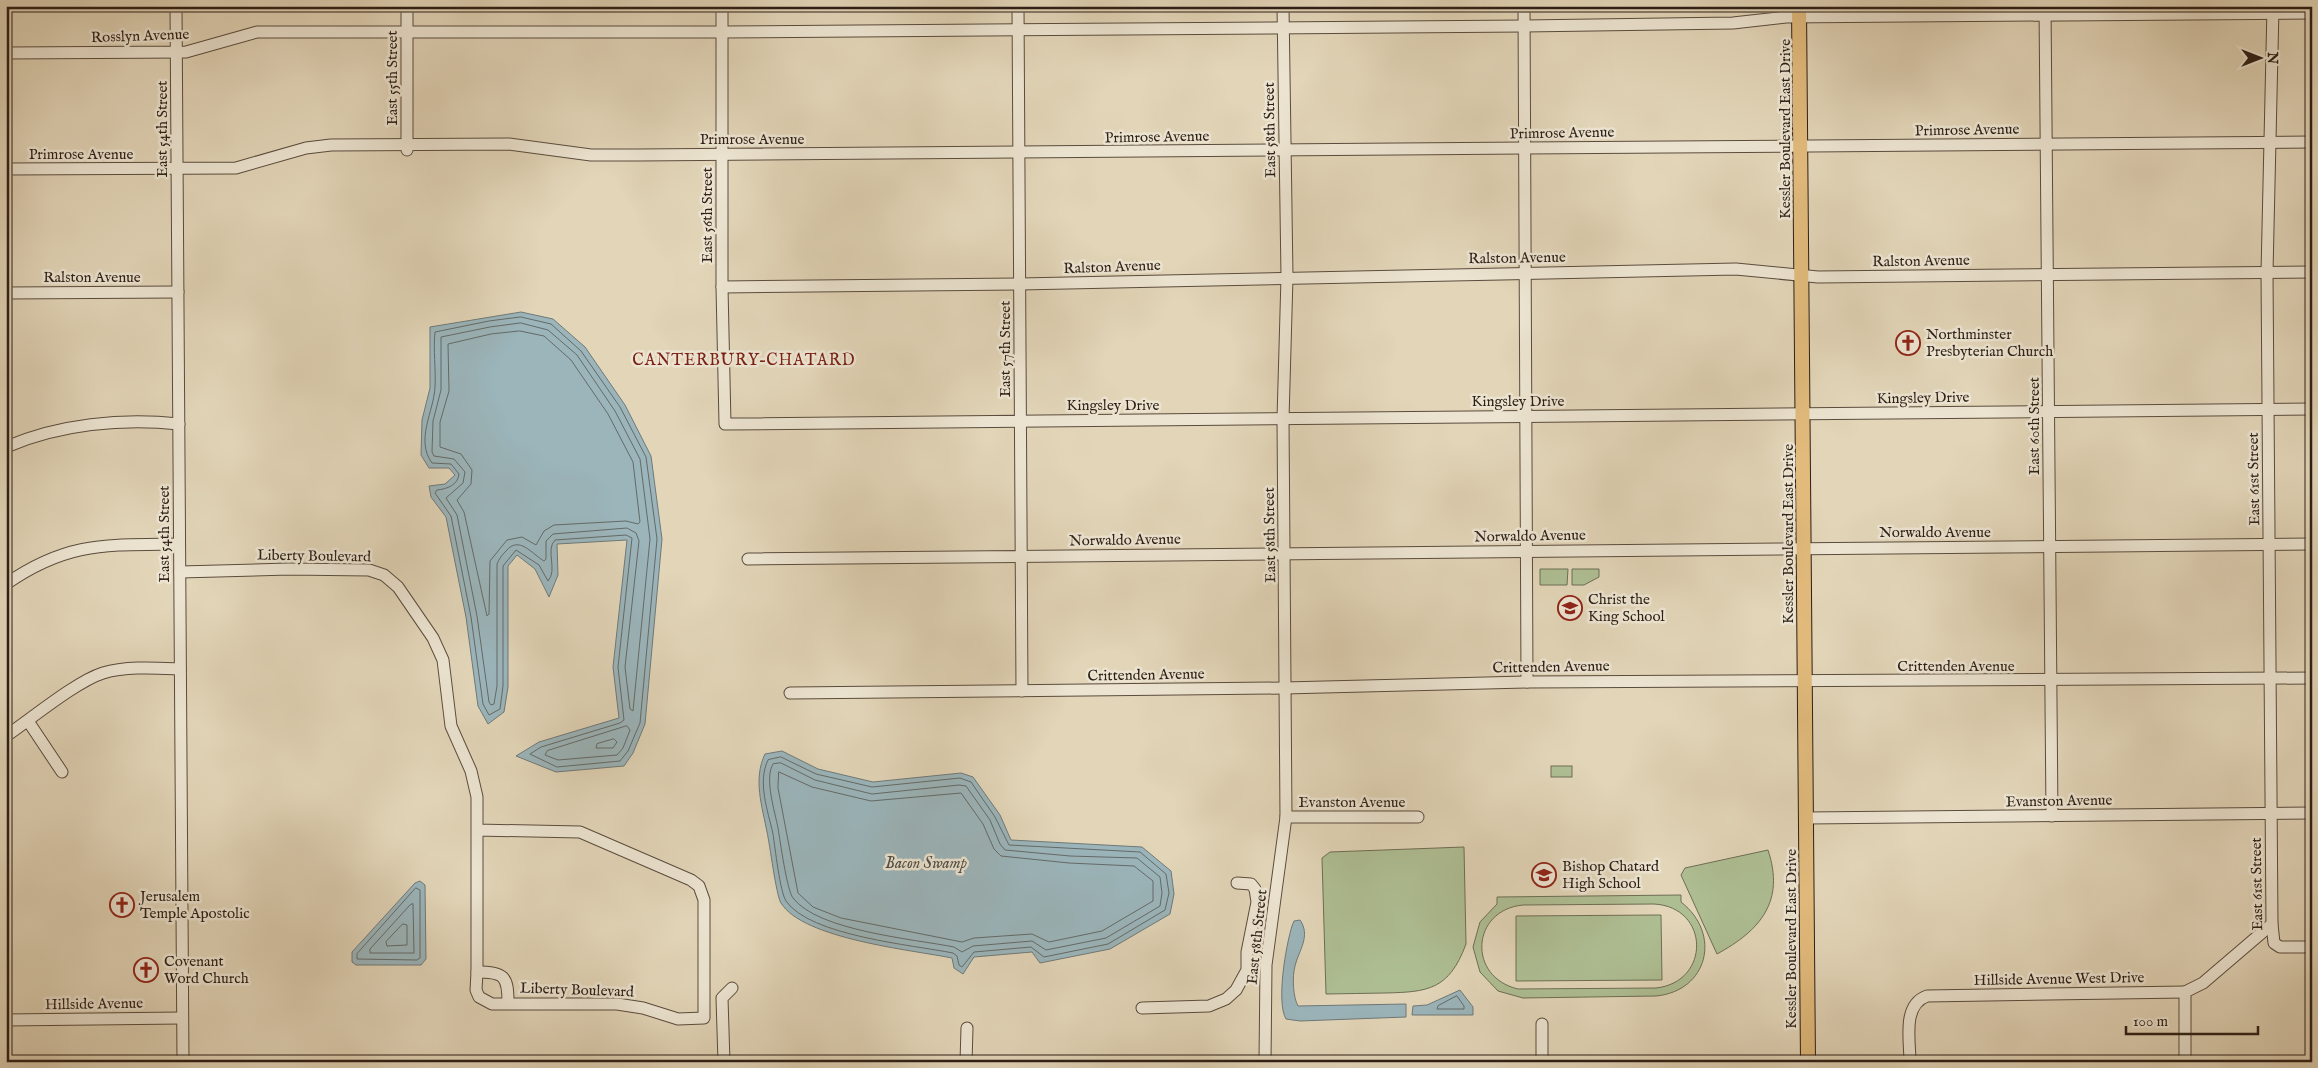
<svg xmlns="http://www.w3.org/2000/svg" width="2318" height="1068" font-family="'IM FELL English',serif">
<rect width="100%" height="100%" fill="#e2d5b8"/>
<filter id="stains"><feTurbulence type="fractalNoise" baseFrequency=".004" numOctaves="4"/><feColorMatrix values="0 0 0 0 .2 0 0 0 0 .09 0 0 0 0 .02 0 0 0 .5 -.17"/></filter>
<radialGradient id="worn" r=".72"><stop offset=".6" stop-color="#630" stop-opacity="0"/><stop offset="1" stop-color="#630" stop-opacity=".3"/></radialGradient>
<g fill="#aebe93" stroke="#6d6e54" fill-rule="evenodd">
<polygon points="1540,569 1568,569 1567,585 1540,585"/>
<polygon points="1572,569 1599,569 1599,577 1584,585 1572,585"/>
<rect x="1551" y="766" width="21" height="11"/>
<path d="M1464,847L1466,944C1449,990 1428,992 1385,993C1365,993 1346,994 1326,994L1322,858L1330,852Z"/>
<path d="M1768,850C1785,901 1761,930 1717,954L1681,875L1685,868Z"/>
<path d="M1681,895V902C1722,934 1708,991 1656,996L1523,998L1498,991L1480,972L1473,947L1480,922L1497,904V897ZM1654,904C1710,907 1711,982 1656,988L1518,989C1467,977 1471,910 1523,905Z"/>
<polygon points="1661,915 1662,980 1516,981 1516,916"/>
</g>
<g fill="#9bb5bb" stroke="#6f7979">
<polygon points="521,312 553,319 585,347 625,405 651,456 662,539 645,724 633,753 624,766 556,772 516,756 539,742 619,718 613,667 627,540 557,544 558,575 549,597 535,569 517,555 508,566 508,687 504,712 488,724 478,706 466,617 446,517 431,497 429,486 445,484 455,475 449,468 429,468 421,455 422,420 430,388 430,327"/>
<path d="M782,751L818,769L873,782L961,773L973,777L1000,815L1011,840L1142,847L1171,871L1174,894L1170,914L1110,949L1040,963L1032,952L974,957L963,974L954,968L952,958C912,950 803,939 781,903C776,895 770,845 767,832C762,806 753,779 765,754Z"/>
<polygon points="420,881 425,885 426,959 421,965 356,965 352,962 352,952 415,883"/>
<path d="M1300,920C1311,936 1299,950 1295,966C1292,977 1293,997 1298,1006L1406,1004V1017L1300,1021L1286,1019C1276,1002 1286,945 1292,926L1294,921Z"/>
<polygon points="1460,990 1473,1007 1473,1015 1412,1015 1413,1006 1427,1005"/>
</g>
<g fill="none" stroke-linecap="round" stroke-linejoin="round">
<g stroke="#646a68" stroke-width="1">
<path d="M521,317L551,324L581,351L620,407L646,457L657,539L640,723L628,751L620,761L557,767L530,754L541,747L620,723L624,720L618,667L632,538L626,535L555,540C545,550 558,570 548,581L539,565L516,550L503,566V686L500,709L489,715L483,704L471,617L451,516L435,493L437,490C447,489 458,485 459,474L451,464L432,463C415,440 434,411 435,387C436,369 433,350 435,332L489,321Z"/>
<path d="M521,323L548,330L577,355L615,411L640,459L650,539L633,711L630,709L625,667L639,541L636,533L627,528L553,534L546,541V559L544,561C532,554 519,535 506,551C502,555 499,559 497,564V686L494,704L491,705L489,702L477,616L457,515L446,498L463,483L465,472L454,459L434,456L432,452L433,421L441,390V337L490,327Z"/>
<polygon points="520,331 544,336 571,360 608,414 633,462 640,522 638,524 626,521 554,525 544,531 536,545 522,537 507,540 490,561 489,614 487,616 464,512 457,500 471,484 472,470 461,454 440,447 440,422 449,391 448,344 491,334"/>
<polygon points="627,726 630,730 623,748 617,755 558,760 545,755 547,751"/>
<polygon points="614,739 617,742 613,748 596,748 597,744"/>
<path d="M781,757L816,774L872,787L960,778L971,782L995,817L1009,845L1140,852L1166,874L1169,893L1165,910L1108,944L1044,957L1031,947L974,952L962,967L959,965L957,956L953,953C913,945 810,936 786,901C780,892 775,847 773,834C768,811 757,782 768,760Z"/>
<path d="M781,763L815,780L872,794L959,785L966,786L990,820L1000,844L1005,850L1070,856L1137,858L1160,877L1162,893L1160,906L1106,938L1046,950L1032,941L973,946L962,952L954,947C914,939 818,931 793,898C787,891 780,840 778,828C775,812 764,778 773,764Z"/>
<polygon points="779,772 812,787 871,801 961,793 983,824 994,849 1001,856 1069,863 1134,866 1153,881 1153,901 1102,931 1049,942 1032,934 974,938 962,942 841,918 813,907 798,893 778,788"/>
<polygon points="416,888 420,890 420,958 417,960 357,959 357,954"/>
<polygon points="413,904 414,953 370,953 370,949 410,905"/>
<polygon points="403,924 407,925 407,945 387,946 386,942"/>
<polygon points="1457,996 1464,1006 1464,1009 1437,1009 1438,1006"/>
</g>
<defs>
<g id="minor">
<polyline points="176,6 183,1062"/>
<polyline points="407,6 407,150"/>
<polyline points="722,6 722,287 725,424 2312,409"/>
<polyline points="1018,6 1022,691"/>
<polyline points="1524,6 1527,682"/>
<polyline points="2045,6 2052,816"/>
<polyline points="2273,7 2267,273 2272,924 2274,943 2280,947 2312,947"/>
<polyline points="6,53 186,52 257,32 722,32 1524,26 1733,23 1786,17 2312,13"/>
<polyline points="6,169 236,168 306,148 331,145 509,144 591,155 638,155 2312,142"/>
<polyline points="722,287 1020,284 1736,269 1818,277 2312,272"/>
<polyline points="6,293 178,292"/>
<path d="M6,447C59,424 122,418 179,424"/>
<polyline points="748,559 2312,544"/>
<polyline points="180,572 289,569 369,570 384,575 398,587 433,638 443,660 451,726 471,771 477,797 477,972 476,990 479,997 492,1004 617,1004 643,1008 678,1019 704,1018 704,900 699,886 691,880 580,832 477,830"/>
<path d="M6,584C68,541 107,545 179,544"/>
<polyline points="790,693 1284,688 1527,682 2312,678"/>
<polyline points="28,721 62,772"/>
<path d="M6,736C31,719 77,681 103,673C126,666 156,668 180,669"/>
<polyline points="1286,817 1418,817"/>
<polyline points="1807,818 2312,813"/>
<path d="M477,972C504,972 508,976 508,1002"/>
<polyline points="1142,1008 1209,1006 1226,999 1236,990 1247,970 1247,952 1257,902 1255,889 1251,884 1237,883"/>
<polyline points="6,1020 182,1018"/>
<polyline points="724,1062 722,998 732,988"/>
<polyline points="966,1062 967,1028"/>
<polyline points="1265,1062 1266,965 1286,817 1283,419 1287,277 1283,6"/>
<polyline points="1542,1062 1542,1024"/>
<path d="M1910,1062C1910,1040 1902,1005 1927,996L2185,992"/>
<polyline points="2185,1062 2185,992 2203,983 2272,924"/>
</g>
<polyline id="major" points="1799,6 1808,1062"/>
</defs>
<use href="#minor" stroke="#5a4c3e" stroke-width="13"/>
<use href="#major" stroke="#2c1f16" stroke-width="16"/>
<use href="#minor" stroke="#ece4d1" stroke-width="11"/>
<use href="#major" stroke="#e1ba7c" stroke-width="14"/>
</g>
<defs>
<symbol id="church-ring" viewBox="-11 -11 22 22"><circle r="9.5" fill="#ece4d1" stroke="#8f2418" stroke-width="1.5"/><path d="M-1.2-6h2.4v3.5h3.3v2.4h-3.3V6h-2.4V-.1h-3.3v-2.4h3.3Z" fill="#8f2418"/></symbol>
<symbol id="school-ring" viewBox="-11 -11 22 22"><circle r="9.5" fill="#ece4d1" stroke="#8f2418" stroke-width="1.5"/><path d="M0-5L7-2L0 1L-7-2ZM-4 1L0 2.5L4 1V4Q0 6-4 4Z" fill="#8f2418"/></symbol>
</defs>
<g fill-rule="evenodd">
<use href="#church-ring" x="1894" y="329" width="28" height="28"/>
<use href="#school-ring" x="1556" y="594" width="28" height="28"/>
<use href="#school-ring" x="1530" y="861" width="28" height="28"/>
<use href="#church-ring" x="108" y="891" width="28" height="28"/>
<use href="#church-ring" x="132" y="956" width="28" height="28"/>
</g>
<g text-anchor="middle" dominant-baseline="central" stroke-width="5" stroke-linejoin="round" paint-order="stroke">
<g font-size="15" fill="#2c1f16" stroke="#ece4d1">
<text transform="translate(140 36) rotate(-2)">Rosslyn Avenue</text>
<text transform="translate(392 78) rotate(-90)">East 55th Street</text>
<text transform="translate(162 129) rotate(-90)">East 54th Street</text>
<text transform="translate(1785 129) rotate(-90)">Kessler Boulevard East Drive</text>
<text transform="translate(1270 130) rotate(-91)">East 58th Street</text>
<text transform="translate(1967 130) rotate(-1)">Primrose Avenue</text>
<text transform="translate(1562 133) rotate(-1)">Primrose Avenue</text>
<text transform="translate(1157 137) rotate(-1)">Primrose Avenue</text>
<text x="752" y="139">Primrose Avenue</text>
<text x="81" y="154">Primrose Avenue</text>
<text transform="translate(707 215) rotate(-90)">East 56th Street</text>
<text transform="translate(1517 258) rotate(-1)">Ralston Avenue</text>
<text transform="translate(1921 261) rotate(-1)">Ralston Avenue</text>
<text transform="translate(1112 267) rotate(-2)">Ralston Avenue</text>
<text x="92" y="277">Ralston Avenue</text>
<text transform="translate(1005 349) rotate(-90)">East 57th Street</text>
<text transform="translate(1923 398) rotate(-1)">Kingsley Drive</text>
<text x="1518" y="401">Kingsley Drive</text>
<text x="1113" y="405">Kingsley Drive</text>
<text transform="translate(2034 426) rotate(-90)">East 60th Street</text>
<text transform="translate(2254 479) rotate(-91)">East 61st Street</text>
<text x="1935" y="532">Norwaldo Avenue</text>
<text transform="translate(164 534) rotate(-90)">East 54th Street</text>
<text transform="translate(1788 534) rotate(-90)">Kessler Boulevard East Drive</text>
<text transform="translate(1270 535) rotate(-91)">East 58th Street</text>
<text transform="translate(1530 536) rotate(-1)">Norwaldo Avenue</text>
<text transform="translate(1125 540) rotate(-1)">Norwaldo Avenue</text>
<text transform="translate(314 556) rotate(1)">Liberty Boulevard</text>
<text x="1956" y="666">Crittenden Avenue</text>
<text transform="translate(1551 667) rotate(-1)">Crittenden Avenue</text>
<text transform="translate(1146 675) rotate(-1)">Crittenden Avenue</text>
<text transform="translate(2059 801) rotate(-1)">Evanston Avenue</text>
<text x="1352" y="802">Evanston Avenue</text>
<text transform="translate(2257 884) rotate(-91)">East 61st Street</text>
<text transform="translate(1257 937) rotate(-84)">East 58th Street</text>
<text transform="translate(1791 939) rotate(-90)">Kessler Boulevard East Drive</text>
<text transform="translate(2059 979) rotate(-1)">Hillside Avenue West Drive</text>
<text transform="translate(577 990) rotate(2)">Liberty Boulevard</text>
<text transform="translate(94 1004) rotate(-1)">Hillside Avenue</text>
</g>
<g font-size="15" fill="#2c1f16" stroke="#ece4d1" text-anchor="start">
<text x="1926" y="334">Northminster<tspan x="1926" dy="17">Presbyterian Church</tspan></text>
<text x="1588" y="599">Christ the<tspan x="1588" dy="17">King School</tspan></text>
<text x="1562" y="866">Bishop Chatard<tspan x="1562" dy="17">High School</tspan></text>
<text x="140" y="896">Jerusalem<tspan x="140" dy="17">Temple Apostolic</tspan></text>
<text x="164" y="961">Covenant<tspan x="164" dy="17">Word Church</tspan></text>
</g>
<g font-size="16" letter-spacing="1" fill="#7a1f14" stroke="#ece4d1">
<text x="744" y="361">CANTERBURY–CHATARD</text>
</g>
<g font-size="16" font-style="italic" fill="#4d4c48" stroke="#ece4d1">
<text x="926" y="864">Bacon Swamp</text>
</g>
</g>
<rect width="2318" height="1068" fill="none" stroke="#e2d5b8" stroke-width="25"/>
<rect x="8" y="8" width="2303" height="1053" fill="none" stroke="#2c1f16" stroke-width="2.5"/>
<rect x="12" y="12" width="2293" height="1043" fill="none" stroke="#2c1f16"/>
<g transform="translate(2260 58) rotate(90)" stroke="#ece4d1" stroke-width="4" paint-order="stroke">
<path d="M0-4L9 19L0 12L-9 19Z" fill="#2c1f16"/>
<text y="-8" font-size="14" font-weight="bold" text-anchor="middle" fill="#2c1f16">N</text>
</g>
<path d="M2126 1026v8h132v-8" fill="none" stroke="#2c1f16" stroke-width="2.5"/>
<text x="2133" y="1026" font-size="15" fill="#2c1f16" stroke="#ece4d1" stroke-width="4" paint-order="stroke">100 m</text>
<rect width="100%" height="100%" filter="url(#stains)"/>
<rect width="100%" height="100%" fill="url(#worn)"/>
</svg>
